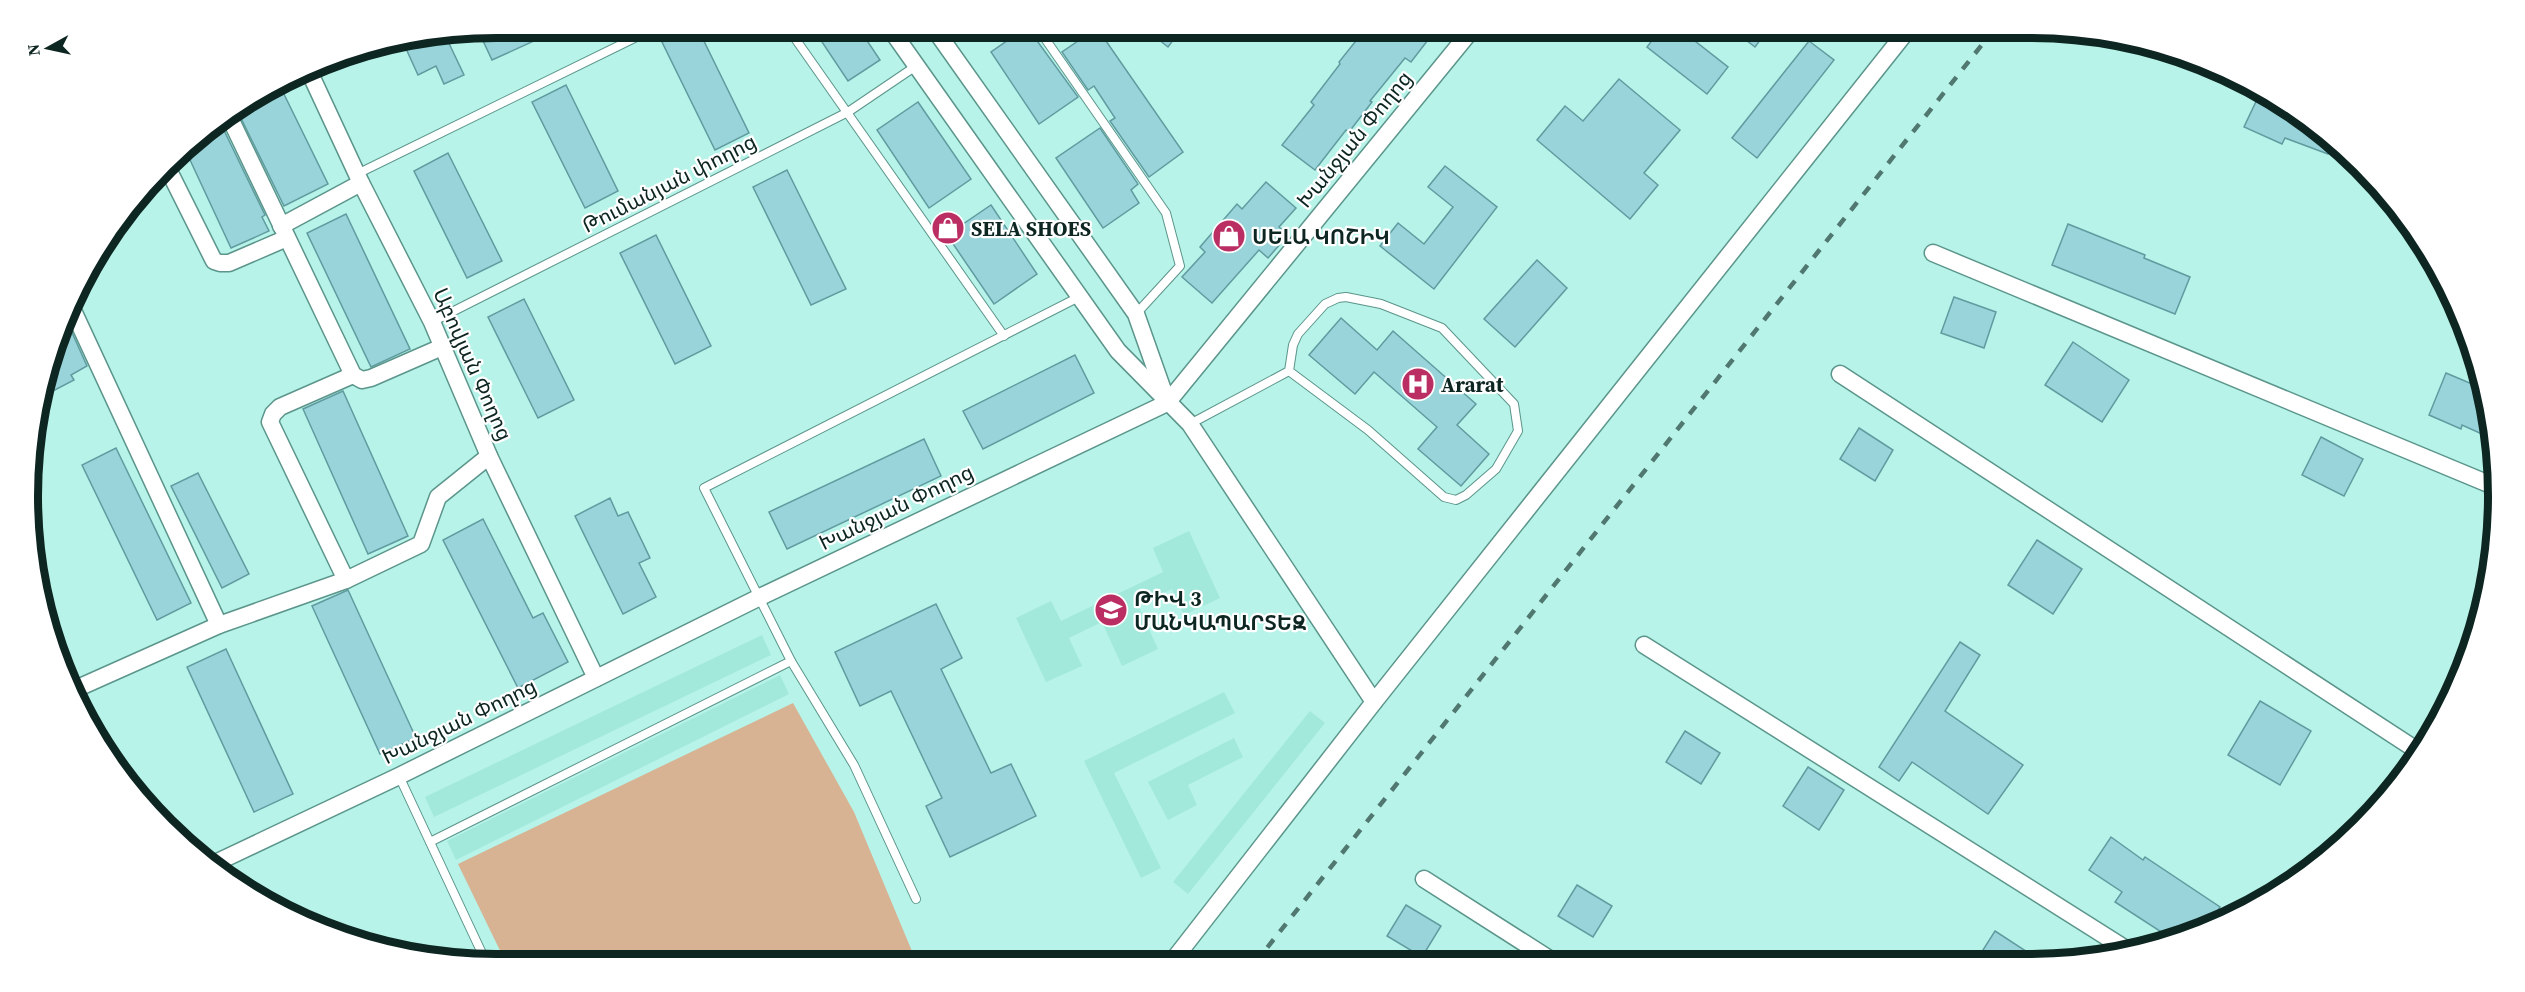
<svg xmlns="http://www.w3.org/2000/svg" width="2525" height="992" font-family="'Source Serif 4','Noto Sans Armenian',serif">
<rect width="100%" height="100%" fill="#b7f3e8"/>
<g fill="#a2e9dc">
<polygon points="1189,531 1220,598 1184,615 1172,589 1138,605 1158,649 1122,666 1102,622 1069,638 1082,666 1046,682 1016,618 1051,601 1061,621 1163,572 1153,548"/>
<polygon points="762,635 771,655 434,817 425,797"/>
<polygon points="780,675 789,694 456,860 447,841"/>
<polygon points="1224,692 1235,713 1114,773 1161,868 1141,878 1084,761"/>
<polygon points="1310,711 1325,723 1188,894 1173,882"/>
<polygon points="1234,738 1243,757 1188,785 1197,805 1168,820 1148,782"/>
</g>
<polygon fill="#d7b394" points="793,703 854,812 914,956 896,964 507,965 458,864"/>
<g fill="#98d4d9" stroke="#609ba0" stroke-width="1.5">
<polygon points="496,27 527,27 534,41 492,60 478,30"/>
<polygon points="693,27 697,27 749,133 715,150 662,42"/>
<polygon points="812,27 858,27 880,60 848,81"/>
<polygon points="1027,27 1078,97 1039,124 991,52"/>
<polygon points="1143,27 1183,27 1168,47"/>
<polygon points="1367,27 1438,27 1411,62 1405,58 1370,101 1372,102 1349,132 1346,130 1315,170 1282,145 1314,105 1311,102 1340,64 1339,62"/>
<polygon points="1662,27 1677,27 1728,67 1707,94 1647,47"/>
<polygon points="1729,27 1770,27 1755,47"/>
<polygon points="1097,28 1183,152 1149,177 1110,121 1115,118 1094,86 1088,90 1062,52"/>
<polygon points="445,35 464,75 444,84 436,66 418,75 403,42"/>
<polygon points="1809,41 1834,60 1757,158 1732,138"/>
<polygon points="1619,79 1680,130 1644,173 1658,185 1630,219 1537,140 1565,106 1583,121"/>
<polygon points="279,84 328,184 284,206 236,108 258,93"/>
<polygon points="566,85 618,191 585,208 532,102"/>
<polygon points="2262,89 2333,140 2328,154 2285,138 2282,144 2244,127"/>
<polygon points="918,102 971,179 929,208 877,130"/>
<polygon points="219,120 265,215 262,217 269,231 231,248 184,147"/>
<polygon points="1100,128 1138,184 1131,190 1139,203 1103,228 1056,158"/>
<polygon points="448,153 502,261 467,278 414,171"/>
<polygon points="1445,166 1497,207 1434,289 1380,246 1398,223 1424,244 1453,207 1428,187"/>
<polygon points="787,170 846,289 811,305 753,187"/>
<polygon points="1266,182 1296,208 1279,227 1288,235 1268,258 1259,250 1212,303 1182,277 1205,252 1200,247 1237,204 1242,209"/>
<polygon points="991,205 1037,274 994,304 947,235"/>
<polygon points="346,214 410,349 371,367 307,233"/>
<polygon points="2068,224 2145,255 2144,258 2190,277 2175,314 2052,265"/>
<polygon points="656,235 711,346 675,364 620,253"/>
<polygon points="1537,260 1567,288 1515,347 1484,319"/>
<polygon points="1954,297 1996,312 1984,348 1941,333"/>
<polygon points="524,299 574,400 538,418 488,317"/>
<polygon points="65,317 87,366 71,375 74,380 53,391 45,374 52,346"/>
<polygon points="1341,318 1377,350 1393,331 1476,404 1457,425 1489,454 1461,486 1418,449 1437,427 1374,372 1355,394 1309,355"/>
<polygon points="2073,342 2129,380 2102,422 2045,385"/>
<polygon points="1075,355 1094,393 983,449 963,411"/>
<polygon points="2446,373 2484,389 2493,439 2462,425 2461,429 2429,415"/>
<polygon points="343,391 408,536 368,554 303,409"/>
<polygon points="1859,428 1893,450 1875,481 1840,459"/>
<polygon points="2321,437 2363,459 2344,496 2302,475"/>
<polygon points="924,439 941,476 787,549 769,512"/>
<polygon points="116,448 191,603 157,620 82,465"/>
<polygon points="198,473 249,574 222,588 171,486"/>
<polygon points="610,498 618,516 628,512 650,558 639,563 656,597 623,614 575,516"/>
<polygon points="483,519 533,618 543,613 568,662 518,688 443,540"/>
<polygon points="2037,540 2082,569 2053,614 2008,585"/>
<polygon points="348,590 416,738 380,754 312,606"/>
<polygon points="936,604 962,658 941,669 991,773 1011,764 1036,816 950,857 926,806 942,798 891,691 860,706 835,652"/>
<polygon points="1960,642 1980,655 1945,711 2023,765 1988,814 1912,762 1899,781 1879,767"/>
<polygon points="226,649 293,794 254,812 187,667"/>
<polygon points="2260,701 2311,731 2280,785 2228,755"/>
<polygon points="1685,731 1720,753 1701,784 1666,762"/>
<polygon points="1808,767 1844,790 1819,830 1783,806"/>
<polygon points="2111,837 2143,860 2145,857 2220,907 2206,930 2172,939 2115,902 2122,892 2089,870"/>
<polygon points="1577,885 1612,906 1593,937 1558,916"/>
<polygon points="1406,905 1441,926 1422,957 1387,936"/>
<polygon points="1995,931 2041,961 1976,961"/>
</g>
<g fill="none" stroke-linecap="round" stroke-linejoin="round">
<defs>
<g id="service">
<polyline points="787,27 1004,336"/>
<polyline points="1037,27 1166,213 1180,266 1136,314"/>
<polyline points="940,38 951,27"/>
<polyline points="357,174 657,27"/>
<polyline points="432,322 848,112 916,66"/>
<polyline points="1190,424 1289,371 1368,430 1444,497 1456,500 1466,495 1496,469 1518,431 1514,404 1442,328 1381,304 1346,297 1338,298 1325,304 1298,334 1293,345 1289,371"/>
<polyline points="399,776 487,964"/>
<polyline points="430,842 791,661"/>
<polyline points="916,899 854,765 791,661 704,488 1079,297"/>
</g>
<g id="minor">
<polyline points="889,27 1118,351 1190,424 1374,702"/>
<polyline points="933,27 1136,314 1165,396"/>
<polyline points="308,69 361,183 432,322 489,456 596,678"/>
<polyline points="228,114 353,375 362,380 371,378 442,347"/>
<polyline points="167,167 214,261 220,263 229,263 287,238"/>
<polyline points="281,226 361,183"/>
<polyline points="1933,253 2496,487"/>
<polyline points="70,304 219,625"/>
<polyline points="1840,374 2421,753"/>
<polyline points="346,580 270,422 273,414 280,407 353,375"/>
<polyline points="1644,645 2129,951"/>
<polyline points="71,691 219,625 346,580 421,544 438,497 489,456"/>
<polyline points="209,866 399,776 760,597 1167,403 1474,27"/>
<polyline points="1424,879 1554,962"/>
<polyline points="1171,963 1374,702 1910,27"/>
</g>
</defs>
<use href="#service" stroke="#5b958b" stroke-width="10"/>
<use href="#minor" stroke="#5b958b" stroke-width="19"/>
<use href="#service" stroke="#fff" stroke-width="8"/>
<use href="#minor" stroke="#fff" stroke-width="16"/>
<polyline stroke="#507770" stroke-width="4.5" stroke-dasharray="10 10" stroke-linecap="butt" points="1255,963 1996,27"/>
</g>
<defs>
<symbol id="shop-disc" viewBox="-11 -11 22 22"><circle r="9.5" fill="#ba2e64" stroke="#fff"/><path d="M-5-2.5h2.3a2.7 3.5 0 0 1 5.4 0H5L5.5 6h-11ZM-1.5-2.5h3a1.5 2.3 0 0 0-3 0Z" fill="#fff"/></symbol>
<symbol id="hospital-disc" viewBox="-11 -11 22 22"><circle r="9.5" fill="#ba2e64" stroke="#fff"/><path d="M-5-5h3v3.5h4V-5h3V5h-3V1.5h-4V5h-3Z" fill="#fff"/></symbol>
<symbol id="school-disc" viewBox="-11 -11 22 22"><circle r="9.5" fill="#ba2e64" stroke="#fff"/><path d="M0-5L7-2L0 1L-7-2ZM-4 1L0 2.5L4 1V4Q0 6-4 4Z" fill="#fff"/></symbol>
</defs>
<g fill-rule="evenodd">
<use href="#shop-disc" x="929" y="209" width="38" height="38"/>
<use href="#shop-disc" x="1210" y="217" width="38" height="38"/>
<use href="#hospital-disc" x="1399" y="365" width="38" height="38"/>
<use href="#school-disc" x="1092" y="591" width="38" height="38"/>
</g>
<g text-anchor="middle" dominant-baseline="central" stroke-width="4.5" stroke-linejoin="round" paint-order="stroke">
<g font-size="21" fill="#0e2622" stroke="#fff">
<text transform="translate(1354 139) rotate(-51)">Խանջյան Փողոց</text>
<text transform="translate(669 183) rotate(-27)">Թումանյան փողոց</text>
<text transform="translate(473 364) rotate(66)">Աբովյան Փողոց</text>
<text transform="translate(896 507) rotate(-26)">Խանջյան Փողոց</text>
<text transform="translate(459 721) rotate(-26)">Խանջյան Փողոց</text>
</g>
<g font-size="21" font-weight="bold" fill="#0e2622" stroke="#fff" text-anchor="start">
<text x="971" y="228">SELA SHOES</text>
<text x="1252" y="236">ՍԵԼԱ ԿՈՇԻԿ</text>
<text x="1441" y="384">Ararat</text>
<text x="1134" y="598">ԹԻՎ 3<tspan x="1134" dy="24">ՄԱՆԿԱՊԱՐՏԵԶ</tspan></text>
</g>
</g>
<path d="M0 0H2525V992H0ZM496 38H2030A458 458 0 0 1 2488 496V496A458 458 0 0 1 2030 954H496A458 458 0 0 1 38 496V496A458 458 0 0 1 496 38Z" fill="#fff" fill-rule="evenodd"/>
<path fill="none" stroke="#0e2622" stroke-width="8" d="M496 38H2030A458 458 0 0 1 2488 496V496A458 458 0 0 1 2030 954H496A458 458 0 0 1 38 496V496A458 458 0 0 1 496 38Z"/>
<g transform="translate(48 48) rotate(262)" stroke="#ffffff" stroke-width="4.5" paint-order="stroke">
<path d="M0-4.5L10 22L0 15L-10 22Z" fill="#0e2622"/>
<text y="-9" font-size="16" font-weight="bold" text-anchor="middle" fill="#0e2622">N</text>
</g>
</svg>
